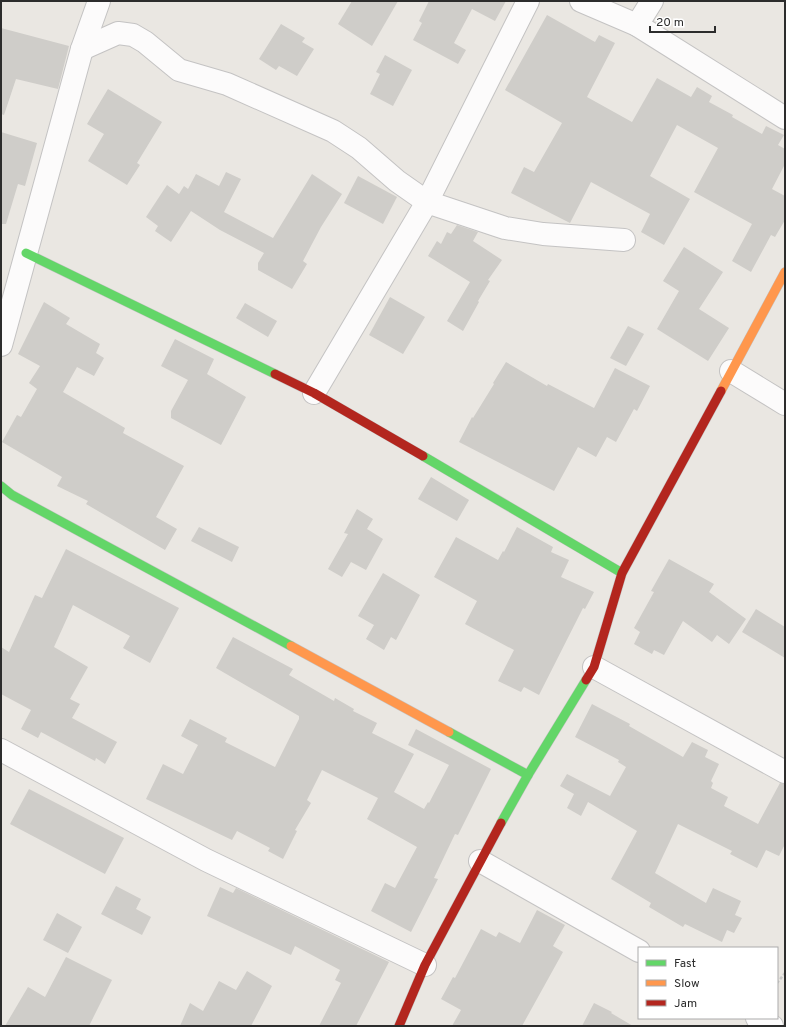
<svg xmlns="http://www.w3.org/2000/svg" width="786" height="1027" font-family="Overpass,sans-serif">
<rect width="100%" height="100%" fill="#eae7e2"/>
<g fill="#cfcdc9">
<polygon points="352,1 398,1 372,46 338,24"/>
<polygon points="429,1 506,1 495,21 472,9 454,43 466,50 458,64 413,40 422,23 419,21"/>
<polygon points="547,15 595,42 599,35 615,43 587,97 632,122 657,78 691,97 697,87 712,96 709,102 733,115 732,117 762,134 766,126 784,135 778,145 785,149 785,164 772,189 785,196 785,220 775,237 771,235 751,272 732,261 752,224 694,192 718,148 677,125 650,176 690,199 664,245 641,232 650,214 591,182 570,223 511,193 524,167 534,172 562,123 505,90"/>
<polygon points="281,24 305,38 302,42 314,49 297,76 279,66 276,70 259,59"/>
<polygon points="1,28 69,46 58,89 16,79 4,115 1,114"/>
<polygon points="385,55 412,70 393,106 370,94 380,74 376,72"/>
<polygon points="108,89 162,122 137,163 140,165 127,185 88,161 104,134 87,124"/>
<polygon points="1,132 37,143 25,186 18,184 6,224 1,224"/>
<polygon points="226,172 241,179 224,212 273,238 312,174 342,194 321,227 303,261 307,264 292,289 258,270 258,263 264,253 220,230 191,211 171,242 155,231 158,226 146,217 167,185 179,194 184,186 188,189 196,174 219,186"/>
<polygon points="358,176 397,197 383,224 344,203"/>
<polygon points="457,225 478,232 473,241 502,260 488,280 490,281 478,301 479,302 463,331 447,321 470,282 428,256 437,241 441,244 447,232 451,234"/>
<polygon points="684,247 723,272 699,309 729,328 708,361 657,329 679,291 663,281"/>
<polygon points="390,297 425,317 403,354 369,335"/>
<polygon points="44,302 70,318 66,324 100,344 96,353 104,358 94,376 77,367 63,392 125,428 123,433 184,466 156,517 177,529 165,550 86,504 88,501 57,486 62,477 2,442 17,415 21,417 37,389 29,383 40,366 18,354"/>
<polygon points="245,303 277,321 268,337 236,318"/>
<polygon points="628,326 644,334 626,366 610,358"/>
<polygon points="175,339 214,359 207,374 246,397 221,445 171,418 171,411 188,380 161,366"/>
<polygon points="506,362 547,386 548,384 594,408 615,368 650,386 637,411 634,409 616,442 607,437 596,457 578,447 554,491 459,442 472,417 473,418 494,384 493,383"/>
<polygon points="431,477 469,500 457,521 418,499"/>
<polygon points="357,509 373,519 367,529 383,539 366,570 351,562 342,577 328,569 348,534 344,533"/>
<polygon points="199,527 239,547 232,562 191,541"/>
<polygon points="517,527 553,547 551,552 569,560 561,577 594,592 585,609 583,608 539,695 524,687 521,692 498,681 514,650 465,624 477,601 434,577 456,537 498,560 503,551 504,552"/>
<polygon points="66,549 179,608 150,663 123,648 130,636 73,605 54,647 88,667 70,699 80,704 72,718 117,742 105,764 96,758 95,761 41,732 38,738 21,729 31,710 1,694 1,647 9,652 35,595 42,598"/>
<polygon points="669,559 714,584 709,592 746,619 729,644 717,635 712,642 683,621 664,655 654,650 652,654 634,644 640,632 634,628 654,592 651,591"/>
<polygon points="383,573 420,595 396,640 391,637 384,650 366,639 374,625 358,616"/>
<polygon points="756,609 785,627 785,658 742,632"/>
<polygon points="233,637 293,669 289,675 334,701 335,698 354,709 353,711 377,723 372,733 414,754 394,792 424,809 428,802 429,803 449,765 408,745 416,729 491,769 458,835 455,834 434,878 438,879 411,932 371,911 385,883 395,888 417,847 367,819 378,798 322,770 307,800 311,803 295,830 297,831 283,859 268,851 270,848 237,831 232,840 146,799 163,764 183,774 198,745 181,736 190,719 227,738 225,742 275,767 299,719 299,716 216,668"/>
<polygon points="592,704 630,724 629,726 683,757 692,742 708,750 705,757 719,764 711,781 713,783 711,788 728,797 724,806 758,824 780,783 785,784 785,844 779,856 766,850 757,868 730,854 732,851 678,824 655,873 706,903 713,888 741,901 735,915 742,918 734,933 727,930 722,942 685,924 683,927 649,907 651,903 611,879 637,831 588,802 581,816 567,808 574,794 560,786 567,774 610,796 626,767 618,762 619,760 575,737"/>
<polygon points="29,789 124,838 105,874 10,824"/>
<polygon points="116,886 141,899 136,909 151,917 142,935 101,914"/>
<polygon points="220,887 233,893 236,888 389,962 356,1026 319,1026 341,983 335,980 340,970 295,946 291,955 207,916"/>
<polygon points="537,910 565,925 553,946 563,952 522,1026 452,1026 461,1010 441,999 453,977 455,978 481,929 496,937 499,932 520,943"/>
<polygon points="57,913 82,927 68,953 43,940"/>
<polygon points="66,957 112,980 89,1026 5,1026 28,987 45,997"/>
<polygon points="247,971 272,986 251,1026 180,1026 190,1003 203,1011 219,981 236,990"/>
<polygon points="594,1003 612,1012 611,1013 633,1026 582,1026"/>
</g>
<g fill="none" stroke-linecap="round" stroke-linejoin="round">
<defs>
<g id="street">
<polyline points="581,1 637,25 785,118"/>
<polyline points="637,25 652,1"/>
<polyline points="82,49 118,33 133,35 145,42 179,70 227,84 333,131 359,148 397,181 427,202 505,228 543,234 624,240"/>
<polyline points="1,345 82,49 99,1"/>
<polyline points="731,371 785,404"/>
<polyline points="314,393 427,202 528,1"/>
<polyline points="594,667 785,772"/>
<polyline points="1,750 206,860 425,965"/>
<polyline points="480,861 639,951"/>
<polyline points="757,1018 772,1026"/>
</g>
<g id="fast">
<polyline points="26,253 275,374"/>
<polyline points="423,456 622,573"/>
<polyline points="1,486 12,495 291,646"/>
<polyline points="449,732 528,775"/>
<polyline points="501,823 528,775 586,680"/>
</g>
<g id="slow">
<polyline points="721,391 785,272"/>
<polyline points="291,646 449,732"/>
</g>
<g id="jam">
<polyline points="275,374 314,393 423,456"/>
<polyline points="586,680 594,667 622,573 721,391"/>
<polyline points="399,1026 425,965 501,823"/>
</g>
</defs>
<use href="#street" stroke="#c4c3c3" stroke-width="24"/>
<use href="#fast" stroke="#c4c3c3" stroke-width="10"/>
<use href="#slow" stroke="#c4c3c3" stroke-width="10"/>
<use href="#jam" stroke="#c4c3c3" stroke-width="10"/>
<polyline stroke="#c8c8c7" stroke-width="2.5" stroke-dasharray="3 2" stroke-linecap="butt" points="777,983 785,973"/>
<use href="#street" stroke="#fcfbfb" stroke-width="22"/>
<use href="#fast" stroke="#63d668" stroke-width="9"/>
<use href="#slow" stroke="#ff974d" stroke-width="9"/>
<use href="#jam" stroke="#b3261e" stroke-width="9"/>
</g>
<rect width="786" height="1027" fill="none" stroke="#2c2c2c" stroke-width="4"/>
<rect x="638" y="947" width="140" height="72" fill="#ffffff" stroke="#ababab"/>
<rect x="646" y="960" width="20" height="6" fill="#63d668" stroke="#ababab"/>
<text x="674" y="967" font-size="12" fill="#2c2c2c">Fast</text>
<rect x="646" y="980" width="20" height="6" fill="#ff974d" stroke="#ababab"/>
<text x="674" y="987" font-size="12" fill="#2c2c2c">Slow</text>
<rect x="646" y="1000" width="20" height="6" fill="#b3261e" stroke="#ababab"/>
<text x="674" y="1007" font-size="12" fill="#2c2c2c">Jam</text>
<path d="M650 26v6h65v-6" fill="none" stroke="#2c2c2c" stroke-width="2"/>
<text x="656" y="26" font-size="12" fill="#2c2c2c" stroke="#ffffff" stroke-width="3" paint-order="stroke">20 m</text>
</svg>
